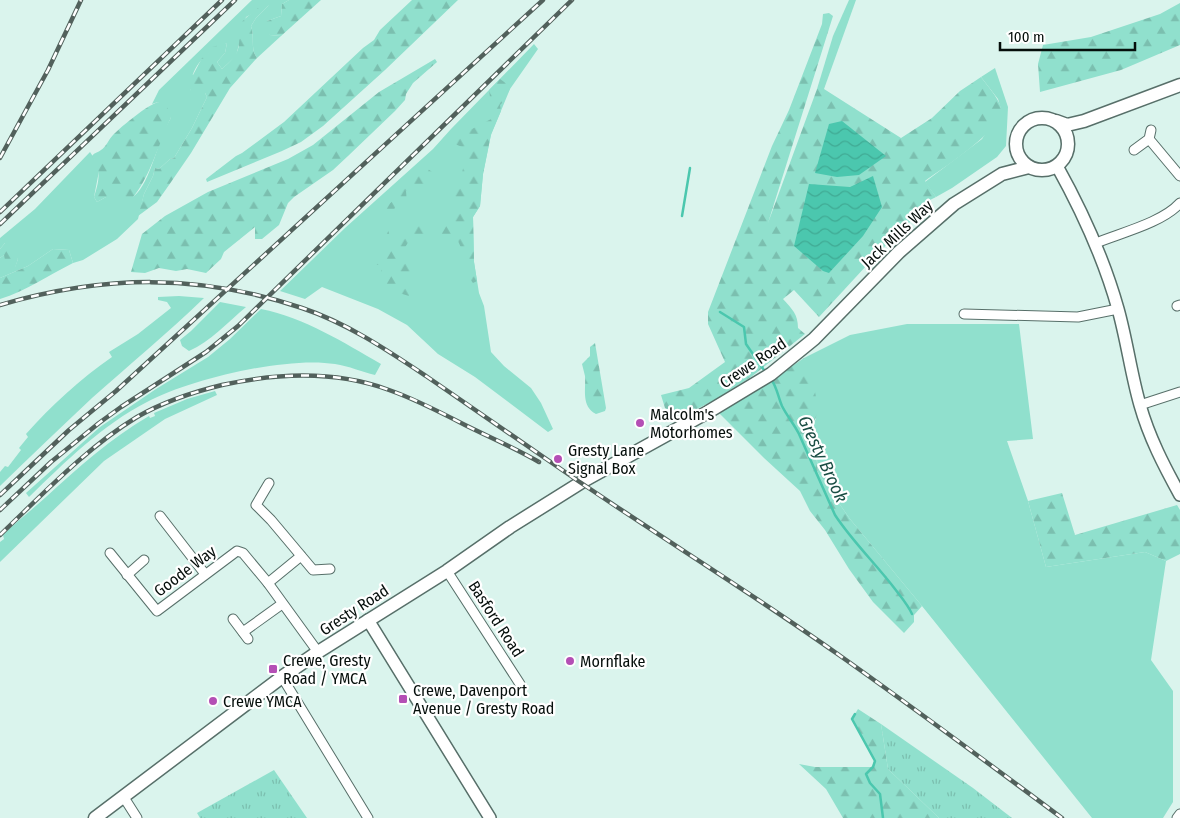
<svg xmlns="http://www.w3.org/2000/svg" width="1180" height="818" font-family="'Fira Sans Condensed',sans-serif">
<defs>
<pattern id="forest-firs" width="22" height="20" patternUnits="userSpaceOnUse" patternTransform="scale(1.25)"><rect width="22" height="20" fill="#90e0cd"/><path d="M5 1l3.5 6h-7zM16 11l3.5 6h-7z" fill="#7bbfaf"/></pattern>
<pattern id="park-tufts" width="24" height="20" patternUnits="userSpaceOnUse" patternTransform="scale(1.25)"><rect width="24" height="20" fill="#90e0cd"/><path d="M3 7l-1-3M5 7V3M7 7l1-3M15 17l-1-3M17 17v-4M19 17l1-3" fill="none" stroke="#7bbfaf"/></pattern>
<pattern id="water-waves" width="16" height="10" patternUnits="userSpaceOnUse" patternTransform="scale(1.25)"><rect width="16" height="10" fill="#4bc7ae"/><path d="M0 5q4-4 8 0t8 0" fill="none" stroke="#40aa94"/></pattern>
</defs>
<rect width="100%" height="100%" fill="#daf4ed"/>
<g fill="#90e0cd">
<path d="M252,0H289L282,4L281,16L267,21L270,35L281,36L257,58C250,49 255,37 251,26L256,18L269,5L246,17L236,56L222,69L217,62L225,53L227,43C207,52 189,66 191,91L205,93L207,97L192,128L174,158L170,159L159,169L155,168L153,176L144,194L138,219L117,239L83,260L73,263L69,250L53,249L28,266L0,278V258L4,255L15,267L18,259L5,243L0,249V238L35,209L90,152L98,164L99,171L94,197L97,202L106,197H114L120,203C124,201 130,199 134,196C151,183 158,137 171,118L158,102L152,104L159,90Z"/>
<polygon points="849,0 856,0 824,89 817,89 833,36"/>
<polygon points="534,44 538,49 510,89 491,135 483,174 480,206 473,217 474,262 479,293 484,306 491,352 504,366 531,388 541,403 553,429 548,432 475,377 438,354 407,325 378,309 322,287 305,299 280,291 345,228 433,149 451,129"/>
<polygon points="995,68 1008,107 1006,146 997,157 952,188 936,197 925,182 982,139 1001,109 998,99 981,77"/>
<path d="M179,296L204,298C168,333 129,365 92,398C61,427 30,457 0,486V472L5,466L8,467L21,450L19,448L28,437L26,434C52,405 80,379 112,357L109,352L138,334L171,308L167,302L158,300V297Z"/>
<path d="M220,302L246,307C227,323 211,341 189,351L182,346L180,340L191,331Z"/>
<path d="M261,309C305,318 343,342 381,364L375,375C362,372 349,366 335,364C287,356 191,379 147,402C102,425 65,462 29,497L26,493L100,427L156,389L208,357L230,339Z"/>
<polygon points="907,324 1019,324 1033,439 1007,441 1028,501 1046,567 1145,552 1166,561 1151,660 1173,691 1173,802 1163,818 1092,818 922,606 850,519 818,473 817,459 808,431 816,419 804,358 850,335"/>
<path d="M215,391L217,395L165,419L104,461L0,562V542L4,539L3,535C17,521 32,510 46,497C80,466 110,439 149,416L150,418L155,416L154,413L187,399Z"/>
</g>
<g fill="url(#forest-firs)">
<polygon points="289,0 321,0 281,36 270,35 264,27 267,21 281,16 282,4"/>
<polygon points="412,0 458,0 385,70 323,126 301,142 282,151 207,182 206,179 236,156 242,153 284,122 363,48 374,40 380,30"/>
<path d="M265,2L269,5L256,18L251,26C255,37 250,49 257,58L230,88L191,153L169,185L157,202L138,216L144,194L153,176L155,168L159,169L170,159L174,158L192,128L207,97L205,93C200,98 196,100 190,97L191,89L182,88L183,80L188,74L193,75L202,58L211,51L212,47L227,43L225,53L217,62L222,69C230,62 239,54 239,43C240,37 236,33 238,27C242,19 258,9 265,2Z"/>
<polygon points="1180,3 1180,45 1121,70 1040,92 1038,64 1043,45 1091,37 1160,14"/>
<path d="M829,13L833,16L768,223L817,89H824L901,138L932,118L960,91L981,77C986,84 1002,102 1001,110C1000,132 943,168 925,181L936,197L922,204L910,222L879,252L819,317L794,290L783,299C792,309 798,314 798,328L805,334L751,377L718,398L676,420L665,408L661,395L689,388L725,362L708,324V312L772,146L789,110L809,58L822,24L823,14Z"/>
<polygon points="435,59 437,62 413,83 406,94 405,100 395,111 348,156 333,170 294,197 288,203 279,225 262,239 255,239 255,227 224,252 221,259 206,273 187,269 176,271 159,268 145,273 131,272 142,234 165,216 208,192 288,159 313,145 379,92"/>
<path d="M500,79L507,84L510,89L503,102L500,105L501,111L491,134L483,174L480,206L473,217L474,262L477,281L473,283L466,274L468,263L458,241L422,234L411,238L402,252L411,263L409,296L386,289L381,271L383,266L374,264L371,252L379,250L386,252L388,248C383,232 376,209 395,200L393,193L400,190L421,169H428L435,174L429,190L417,184L406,191L407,204H396L388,230L392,243C401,235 410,225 423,223C434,221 447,232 456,218L450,205L459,187L464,164L462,147L455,144L444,146L443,138L472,129L493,118L489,90Z"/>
<path d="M158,102L167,107L171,118C168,122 167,127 165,132C154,157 147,183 128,203L120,204L113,197H106L97,202L94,197C99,182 102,169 92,156C95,152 97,153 101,150C106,147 109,139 113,135C122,126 146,106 158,102Z"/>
<polygon points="12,242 18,259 15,268 5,260 4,255 0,258 0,249 5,243"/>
<path d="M53,249L69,250L73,263C49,275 26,291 0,299V278L28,266Z"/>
<path d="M595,343L606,408L605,411L596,414C581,406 586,390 585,376C584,372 583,368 582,364L590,356V347Z"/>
<path d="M804,358C812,373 819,400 816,417C815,422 810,427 808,431L816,453L818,473L850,519L922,606L914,615V622L904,633L873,602L849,569L825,530L810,511L800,491L764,458L719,413L775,378Z"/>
<polygon points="1062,493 1075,535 1177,505 1180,510 1180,554 1166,561 1145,552 1046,567 1028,501"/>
<polygon points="858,709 881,724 888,769 939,818 843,818 826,789 799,764 815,767 873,767 875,761 852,719"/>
</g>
<g fill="url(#park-tufts)">
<polygon points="881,724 973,788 1012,818 939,818 888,769"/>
<polygon points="274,770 307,818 200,818 197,813"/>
</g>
<g fill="url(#water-waves)">
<polygon points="842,121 886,156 859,175 837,177 815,173 829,124"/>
<polygon points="873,176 882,207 863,236 829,273 823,271 794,246 809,184 850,187"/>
</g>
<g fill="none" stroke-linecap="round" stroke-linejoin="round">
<g stroke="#4bc7ae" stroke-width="2.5">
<polyline points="682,216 690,168"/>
<polyline points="720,312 744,327 746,344 766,373"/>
<path d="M771,379C777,387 778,397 782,406C787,416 794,424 799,434L835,515C852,541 876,564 895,589C901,597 908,605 912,614"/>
<polyline points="855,714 852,719 875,761 873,767 866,774 870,783 880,794 883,818"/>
</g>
<defs>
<g id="minor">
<polyline points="1149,139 1180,176"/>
<polyline points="1134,150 1149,139 1151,130"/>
<path d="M1096,243C1120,233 1162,223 1180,203"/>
<polyline points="1177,306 1180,305"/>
<polyline points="964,314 1078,317 1118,309"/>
<polyline points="1140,405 1180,392"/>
<polyline points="269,483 256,505 271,520 313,570 330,569"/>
<polyline points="160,516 205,574"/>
<polyline points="110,553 157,611 237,551 243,553 268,583 318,652"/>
<polyline points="447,571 520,684"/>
<polyline points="127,575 144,560"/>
<polyline points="268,583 301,556"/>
<polyline points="233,619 248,639"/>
<polyline points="243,632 282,604"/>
<polyline points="282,677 368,818"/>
<polyline points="123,796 137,818"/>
<polyline points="1177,818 1180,814"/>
</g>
<g id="tertiary">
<path d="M1057,166C1082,211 1104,259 1118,309C1127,341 1131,374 1140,405C1149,437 1164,466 1180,495"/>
<polyline points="368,620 490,818"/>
</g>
<g id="secondary">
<circle cx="1042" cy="144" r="26"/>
<polyline points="1056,121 1067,125 1084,121 1180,85"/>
<polyline points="95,818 282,677 318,652 447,571 510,527 585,480 708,412 771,374 814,339 899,252 954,204 1002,174 1029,167"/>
</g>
</defs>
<use href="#minor" stroke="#576f69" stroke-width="11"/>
<use href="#tertiary" stroke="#576f69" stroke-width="14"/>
<use href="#secondary" stroke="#576f69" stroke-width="15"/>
<use href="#minor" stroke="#fff" stroke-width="9"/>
<use href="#tertiary" stroke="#fff" stroke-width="11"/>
<use href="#secondary" stroke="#fff" stroke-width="12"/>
<defs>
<g id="rail">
<polyline points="0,158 48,70 81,0"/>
<polyline points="0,212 222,0"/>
<polyline points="0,224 235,0"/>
<path d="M0,305C104,275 198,273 302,308C347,323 387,350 426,376C473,408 520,441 568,474C657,535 750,592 839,655C914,708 988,763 1062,818"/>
<polyline points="0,495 69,430 116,391 543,0"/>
<polyline points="0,510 51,462 99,423 121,407 206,352 238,326 572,0"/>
<path d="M0,535C43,494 86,448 137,417C163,402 193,392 222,385C277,373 335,370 389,390C415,399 440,412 465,425C489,437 515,448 539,462"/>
</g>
</defs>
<use href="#rail" stroke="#52615c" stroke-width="4.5"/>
<use href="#rail" stroke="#fff" stroke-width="2.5" stroke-dasharray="8" stroke-linecap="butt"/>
</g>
<g fill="#b44fb5" stroke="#fff" stroke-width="2">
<circle cx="640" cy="423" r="5"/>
<circle cx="558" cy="459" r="5"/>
<circle cx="570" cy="661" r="5"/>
<rect x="268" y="664" width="10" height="10" rx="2.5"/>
<rect x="398" y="694" width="10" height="10" rx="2.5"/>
<circle cx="213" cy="701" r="5"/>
</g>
<g text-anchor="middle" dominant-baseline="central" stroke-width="4.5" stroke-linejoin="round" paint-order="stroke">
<g font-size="16" fill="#050e0b" stroke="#fff">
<text transform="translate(897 234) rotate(-43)">Jack Mills Way</text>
<text transform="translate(753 363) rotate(-34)">Crewe Road</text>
<text transform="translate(185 571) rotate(-37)">Goode Way</text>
<text transform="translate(354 610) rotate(-33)">Gresty Road</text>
<text transform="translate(496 619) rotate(57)">Basford Road</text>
</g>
<g font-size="16" fill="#050e0b" stroke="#fff" text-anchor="start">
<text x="650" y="414">Malcolm's<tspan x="650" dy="18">Motorhomes</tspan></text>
<text x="568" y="450">Gresty Lane<tspan x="568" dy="18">Signal Box</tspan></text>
<text x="283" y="660">Crewe, Gresty<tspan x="283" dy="18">Road / YMCA</tspan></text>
<text x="580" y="661">Mornflake</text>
<text x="413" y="690">Crewe, Davenport<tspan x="413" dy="18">Avenue / Gresty Road</tspan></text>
<text x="223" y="701">Crewe YMCA</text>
</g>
<g font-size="18" font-style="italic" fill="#1a4e44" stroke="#fff">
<text transform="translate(823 459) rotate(65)">Gresty Brook</text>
</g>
</g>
<path d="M1000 42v8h135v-8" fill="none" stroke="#050e0b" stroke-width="2.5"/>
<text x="1008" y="42" font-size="15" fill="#050e0b" stroke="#ffffff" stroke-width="4" paint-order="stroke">100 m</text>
</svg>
